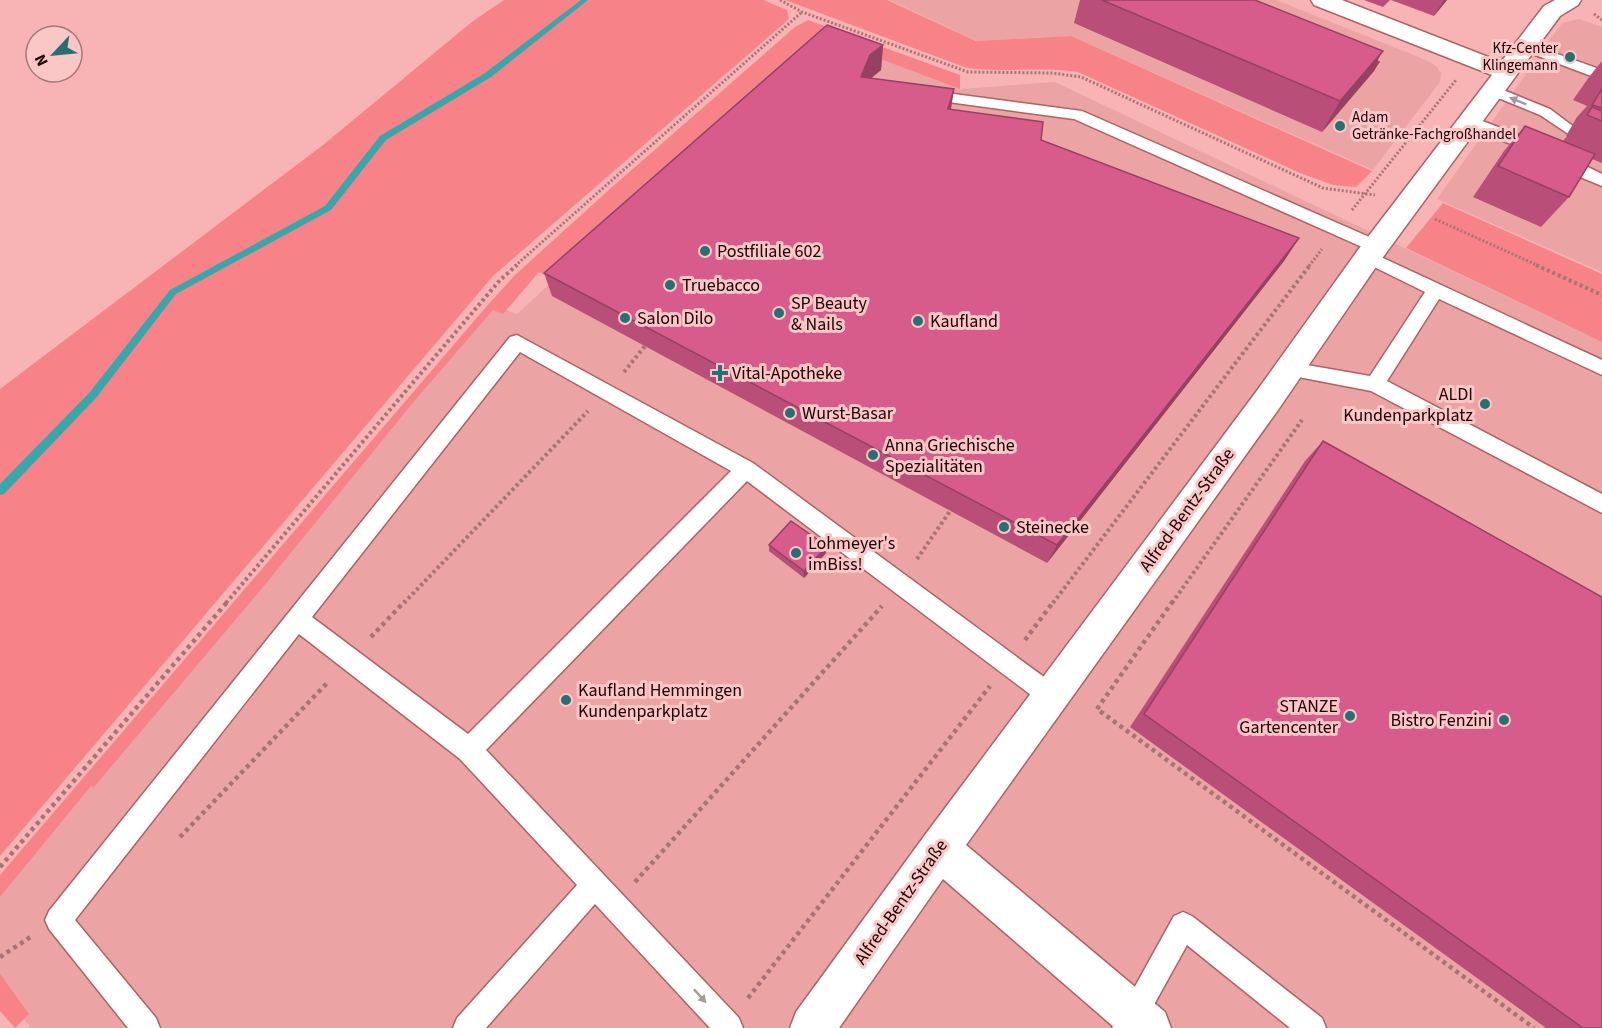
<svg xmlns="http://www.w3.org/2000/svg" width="1602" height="1028" font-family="'Source Sans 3',sans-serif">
<rect width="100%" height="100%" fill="#f8b4b4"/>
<g fill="#eca3a4">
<polygon points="889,0 1276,0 1426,60 1436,66 1441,73 1440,82 1373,170 1071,36 977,41"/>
<polygon points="1579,19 1602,27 1602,272 1437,199 1562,23"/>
<polygon points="819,36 960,89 1055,82 1602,342 1602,1028 31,1028 0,989 0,889 492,305 517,314"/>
</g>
<g fill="#f78389">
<polygon points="504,0 763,0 787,10 789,19 493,276 0,856 0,389 323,145 473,21"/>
<path d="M785,0H887L976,41L1071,36L1372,171L1356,187L1333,185L1300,173L1078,72C1041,66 1004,73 967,68Z"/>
<polygon points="808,20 960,75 960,89 819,36 553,279 539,272 503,314 493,310 416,399 259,592 94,787 91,786 0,897 0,875 486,307 515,275 611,188 795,27"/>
<polygon points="1443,203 1602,274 1602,342 1406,248"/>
<polygon points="0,974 29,1014 15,1028 0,1011"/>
</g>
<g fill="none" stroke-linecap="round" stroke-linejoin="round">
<polygon fill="#38a6aa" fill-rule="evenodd" points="581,0 588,0 491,77 386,140 331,210 176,294 96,398 4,494 0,495 0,484 90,392 170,290 325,206 380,136 485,73"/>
<defs>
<g id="lane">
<polygon points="1524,42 1602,70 1602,80 1519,49 1517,46"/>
<polygon points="1491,85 1550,109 1578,130 1570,135 1540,115 1486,93 1483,90 1486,87"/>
<polygon points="924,90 1082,111 1383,243 1386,247 1383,251 1377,253 1371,251 1074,119 919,98 916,95"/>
<polygon points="1469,116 1533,140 1602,174 1602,186 1561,169 1521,148 1464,125 1461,121 1464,117"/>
<polygon points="1368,251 1602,360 1602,375 1439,299 1387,381 1602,494 1602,513 1371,391 1283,374 1281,369 1283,364 1290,362 1370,376 1425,292 1362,261 1359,257 1362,253"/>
<path d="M517,335L753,463L1059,688L1063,696L1059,704L1051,707L1043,704L747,481L486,750L739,1018L743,1028H710L595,904L486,1028H453L457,1018L577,885L460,759L299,634L75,920L156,1018L160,1028H128L49,929L45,920L49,911L510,337ZM520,352L731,471L468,734L312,617Z"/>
<polygon points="1183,912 1192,916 1322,1018 1326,1028 1290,1028 1187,945 1141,1028 1112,1028 1174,916"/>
</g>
<polygon id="street" points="1311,0 1342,0 1501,62 1544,6 1555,0 1581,0 1578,5 1560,16 1378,264 1278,410 966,845 1165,1012 1171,1028 1115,1028 943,879 839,1028 790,1028 796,1012 925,835 1256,392 1358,250 1492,75 1314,5"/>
</defs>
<use href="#lane" stroke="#af6164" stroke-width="3"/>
<use href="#street" stroke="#af6164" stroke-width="3"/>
<g stroke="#a87374" stroke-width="3" stroke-dasharray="2 2" stroke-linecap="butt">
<polyline points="780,0 802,12 968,72 1053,73 1081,77 1323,188 1375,195"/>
<polyline points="1594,14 1602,20"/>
<polyline points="1352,210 1456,80"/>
<polyline points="1435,219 1539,266"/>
<polyline points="515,266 802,12"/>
<polyline points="1309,266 1322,249"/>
</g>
<g stroke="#a87374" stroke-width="4" stroke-dasharray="3 3" stroke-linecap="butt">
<polyline points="1536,265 1602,295"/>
<polyline points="624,372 645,346"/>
<polyline points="917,559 950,511"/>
<polyline points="226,603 500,280 517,265"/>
<polyline points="404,603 588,411"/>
<polyline points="1053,603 1310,265"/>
<polyline points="1172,603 1302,420"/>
</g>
<g stroke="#a87374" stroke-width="4.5" stroke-dasharray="4 4" stroke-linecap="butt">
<polyline points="1173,601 1097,709 1534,1028"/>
<polyline points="371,637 405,601"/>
<polyline points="1025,640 1054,601"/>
<polyline points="180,837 329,681"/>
<polyline points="0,867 228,601"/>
<polyline points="635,882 882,606"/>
<polyline points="0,957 32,936"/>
<polyline points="748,998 990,686"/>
</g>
<use href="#lane" fill="#fff" fill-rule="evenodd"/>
<use href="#street" fill="#fff" fill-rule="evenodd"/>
</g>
<g fill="#b94f78">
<polygon points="1080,0 1255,0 1379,62 1374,71 1322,132 1074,23"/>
<polygon points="1364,0 1390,0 1383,7"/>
<polygon points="1391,0 1447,0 1434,16"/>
<polygon points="883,45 881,70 871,78 954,89 951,109 1041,140 1299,238 1284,261 1047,563 552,296 544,273"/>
<polygon points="1602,61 1602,163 1592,159 1569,197 1541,227 1473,197 1504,151 1525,126 1563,141 1567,136 1566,136 1577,117 1587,106 1573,100 1589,77"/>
<polygon points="1323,441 1602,1028 1546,1028 1130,727 1305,461"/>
<polygon points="769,545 826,553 804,578 769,551"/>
</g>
<g fill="#964062">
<polygon points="1444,0 1447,0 1434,16"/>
<polygon points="883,45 881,70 869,80 861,77 870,55"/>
<polygon points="1383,51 1370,73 1379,62 1374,71 1322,132 1340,101"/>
<polygon points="954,89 950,113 948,109"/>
<polygon points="1299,238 1284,261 1047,563 1057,545"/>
<polygon points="827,546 826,553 804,578 804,571"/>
</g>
<g fill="#d75c8c" stroke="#964062" stroke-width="1.5">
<polygon points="1102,0 1255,0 1383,51 1340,101"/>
<polygon points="827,25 883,45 870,55 861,77 954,89 948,109 1043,122 1041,140 1299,238 1057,545 544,273"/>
<polygon points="1377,61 1379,62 1370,73"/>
<polygon points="1602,89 1602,108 1592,105"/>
<polygon points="1592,107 1602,111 1602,121 1587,115"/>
<polygon points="1525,126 1595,154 1569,197 1498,166"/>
<polygon points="1323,441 1602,597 1602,1028 1583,1028 1144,714"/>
<polygon points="791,521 827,546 804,571 769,545"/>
</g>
<defs><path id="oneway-solid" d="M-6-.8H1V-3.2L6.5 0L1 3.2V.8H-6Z" transform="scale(1.5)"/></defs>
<g fill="#a49a9b">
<use href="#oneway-solid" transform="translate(1518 101) rotate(-158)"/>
<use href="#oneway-solid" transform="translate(700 996) rotate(48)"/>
</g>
<g fill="#257073" stroke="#fbc6c6" stroke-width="2">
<circle cx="1570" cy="57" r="6"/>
<circle cx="1340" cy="126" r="6"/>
<circle cx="705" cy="251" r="6"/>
<circle cx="670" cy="285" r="6"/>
<circle cx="779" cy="313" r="6"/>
<circle cx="625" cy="318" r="6"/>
<circle cx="918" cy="321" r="6"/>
<path d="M717 364h6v6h6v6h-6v6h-6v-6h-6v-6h6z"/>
<circle cx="1485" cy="404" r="6"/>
<circle cx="790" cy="413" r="6"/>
<circle cx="873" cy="455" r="6"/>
<circle cx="1004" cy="527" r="6"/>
<circle cx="796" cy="553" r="6"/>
<circle cx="566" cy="700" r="6"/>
<circle cx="1350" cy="716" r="6"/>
<circle cx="1504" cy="720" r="6"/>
</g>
<g text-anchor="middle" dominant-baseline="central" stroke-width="6" stroke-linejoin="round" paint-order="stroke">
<g font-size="15" fill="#1c0204" stroke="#fbc6c6" text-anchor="end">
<text x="1558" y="48">Kfz-Center<tspan x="1558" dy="17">Klingemann</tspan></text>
<text x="1352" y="117" text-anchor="start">Adam<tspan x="1352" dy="17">Getränke-Fachgroßhandel</tspan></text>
</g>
<g font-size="18" fill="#1c0204" stroke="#fbc6c6" text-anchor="start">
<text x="717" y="251">Postfiliale 602</text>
<text x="682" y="285">Truebacco</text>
<text x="791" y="303">SP Beauty<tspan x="791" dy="21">&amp; Nails</tspan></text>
<text x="637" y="318">Salon Dilo</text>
<text x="930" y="321">Kaufland</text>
<text x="732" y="373">Vital-Apotheke</text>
<text x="1473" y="394" text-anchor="end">ALDI<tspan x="1473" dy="21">Kundenparkplatz</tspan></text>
<text x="802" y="413">Wurst-Basar</text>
<text x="885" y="445">Anna Griechische<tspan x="885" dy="21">Spezialitäten</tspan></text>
<text x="1016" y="527">Steinecke</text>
<text x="808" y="543">Lohmeyer's<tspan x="808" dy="21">imBiss!</tspan></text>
<text x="578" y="690">Kaufland Hemmingen<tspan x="578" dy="21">Kundenparkplatz</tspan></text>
<text x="1338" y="706" text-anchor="end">STANZE<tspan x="1338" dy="21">Gartencenter</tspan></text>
<text x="1492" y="720" text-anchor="end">Bistro Fenzini</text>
</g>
<g font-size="18" fill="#1c0204" stroke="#fbc6c6">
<text transform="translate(1187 510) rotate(-54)">Alfred-Bentz-Straße</text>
<text transform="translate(901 902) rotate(-55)">Alfred-Bentz-Straße</text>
</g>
</g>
<g transform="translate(54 54) rotate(244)"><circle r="28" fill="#fbc6c6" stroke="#a27878" stroke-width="1.5"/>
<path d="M0-4.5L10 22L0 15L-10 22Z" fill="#257073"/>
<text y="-9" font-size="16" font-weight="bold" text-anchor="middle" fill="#1c0204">N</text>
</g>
</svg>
